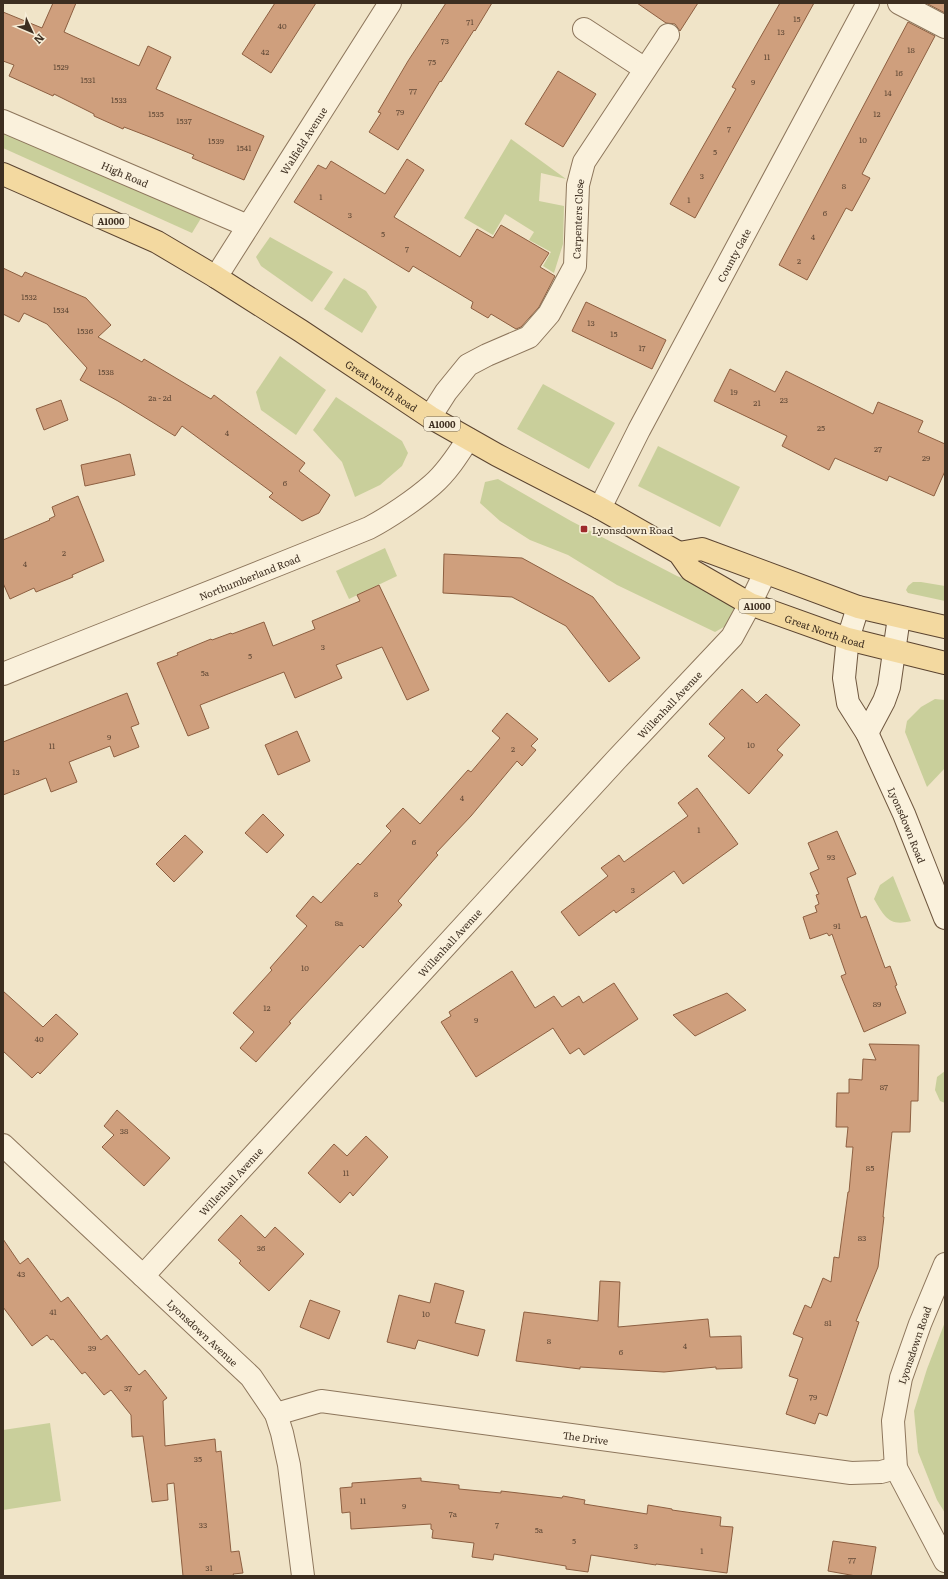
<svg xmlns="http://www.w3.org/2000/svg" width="948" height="1579" font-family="Literata,serif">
<rect width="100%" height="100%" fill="#f0e4c8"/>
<g fill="#c9cf9b">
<polygon points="3,130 203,215 192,233 3,148"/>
<polygon points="511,139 566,179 541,173 539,201 564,206 563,244 554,273 543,266 551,252 529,240 534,232 505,214 493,235 464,218"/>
<polygon points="270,237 333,272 312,302 261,266 256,257"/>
<polygon points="344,278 366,291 377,307 362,333 324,309"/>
<polygon points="280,356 326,390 296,435 261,410 256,392"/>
<polygon points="543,384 615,423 589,469 517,429"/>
<polygon points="336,397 402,441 408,453 402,466 380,485 355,497 342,462 313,430"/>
<polygon points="658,446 740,487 720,527 638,486"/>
<polygon points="498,479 571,521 677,576 722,594 735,608 729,624 715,632 617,585 568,555 530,540 500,521 480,503 485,482"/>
<polygon points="385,548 397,576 349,599 336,571"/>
<polygon points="913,582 921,582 945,586 945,601 908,593 906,590 908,586"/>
<polygon points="935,699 945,700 945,768 927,787 905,732 907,721 921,707"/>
<path d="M893,876L911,921C889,927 884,916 874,899L880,885Z"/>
<polygon points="945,1071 945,1103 940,1101 935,1090 937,1077"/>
<polygon points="945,1322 945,1513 937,1500 918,1452 914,1411 927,1369"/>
<polygon points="50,1423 61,1501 3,1510 3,1430"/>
</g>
<g fill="#cf9f7d" stroke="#8d5f41">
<polygon points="53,3 76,3 64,32 139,66 148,46 171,57 156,89 264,136 244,180 192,158 194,155 150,137 124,127 123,129 94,116 94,114 54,94 53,96 9,76 14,65 3,61 3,12 42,28"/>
<polygon points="275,3 316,3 271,73 242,54"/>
<polygon points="446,3 492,3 475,31 474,30 441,82 440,81 398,150 369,132 381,113 378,112 408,61"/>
<polygon points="637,3 698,3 680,31 675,24 666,23"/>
<polygon points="780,3 814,3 695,218 670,204 736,89 732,87"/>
<polygon points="926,3 945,3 945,13"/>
<polygon points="908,22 935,36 862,174 870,178 852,211 846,208 807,280 779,265"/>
<polygon points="558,71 596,94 563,147 525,124"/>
<polygon points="407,159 424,170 394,217 460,257 477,229 493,238 501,225 549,253 540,267 555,276 539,307 521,327 516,329 491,314 488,318 471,308 473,302 413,266 409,272 294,202 318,165 326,169 331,161 385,194"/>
<polygon points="3,268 22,277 25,272 86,298 111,325 98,337 142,362 144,359 211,399 214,395 305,463 299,471 330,495 319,513 302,521 269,497 273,493 182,426 175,436 118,401 80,380 87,368 47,324 24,313 19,322 3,314"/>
<polygon points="586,302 666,340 652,369 572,331"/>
<polygon points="730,369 775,392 786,371 873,414 878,402 923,421 918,432 945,444 945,471 934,496 889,476 887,481 835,458 829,470 782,446 787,436 714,401"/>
<polygon points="61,400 68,420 44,430 36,409"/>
<polygon points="130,454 135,475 85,486 81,465"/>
<polygon points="78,496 104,561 72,575 73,577 36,592 34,588 10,599 3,583 3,540 50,520 49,519 55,516 52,507"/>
<polygon points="444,554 522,558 593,597 640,658 609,682 566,626 512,597 443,593"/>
<polygon points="379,585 429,690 407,700 382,647 336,665 342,678 295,698 284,672 200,705 209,728 188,736 157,663 178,655 177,653 211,639 212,640 231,633 232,634 264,622 273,646 315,629 312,621 360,601 357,595"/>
<polygon points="742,689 757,703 766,694 800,725 777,750 783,755 749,794 708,756 725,738 709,724"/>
<polygon points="127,693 139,724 131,727 139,747 114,757 110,746 69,762 77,782 51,792 46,778 3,795 3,742"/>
<polygon points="507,713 538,739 531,746 536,750 522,766 517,761 471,816 436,853 438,855 398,901 402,905 363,948 360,945 289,1022 291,1023 256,1062 240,1048 254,1032 233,1013 272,970 270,968 307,926 296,916 313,896 321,903 358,863 360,865 391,831 386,826 403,808 420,824 468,770 471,772 500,738 492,731"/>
<polygon points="297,731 310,761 278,775 265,745"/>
<polygon points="697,788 738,844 683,884 674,871 616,913 614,910 579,936 561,912 608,876 601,868 619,855 624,862 688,816 678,803"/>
<polygon points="263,814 284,835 267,853 245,833"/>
<polygon points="837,831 856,874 847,878 861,918 866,916 885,968 890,966 897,985 895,986 906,1013 864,1032 841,976 846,974 832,934 829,936 827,933 810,939 803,917 817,912 815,906 819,904 816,895 819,894 810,873 819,869 808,843"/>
<polygon points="185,835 203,852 174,882 156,864"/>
<polygon points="512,971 535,1008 554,996 562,1007 579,996 583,1003 614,983 638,1019 584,1055 579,1048 570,1054 553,1028 476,1077 441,1022 451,1016 449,1012"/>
<polygon points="3,991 43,1027 56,1014 78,1034 40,1074 38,1072 32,1078 3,1051"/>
<polygon points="727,993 746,1010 695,1036 673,1015"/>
<polygon points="869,1044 919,1045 918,1101 911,1101 910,1132 892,1132 883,1217 884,1217 878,1267 856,1321 859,1322 827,1416 819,1413 815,1424 786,1414 798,1379 789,1376 803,1338 793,1334 805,1305 811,1308 823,1278 831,1282 834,1257 839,1258 848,1192 849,1192 853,1147 846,1147 848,1127 836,1127 837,1093 849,1093 849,1079 862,1080 863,1059 876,1060"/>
<polygon points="117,1110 170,1158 144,1186 102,1147 114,1135 104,1126"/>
<polygon points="366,1136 388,1157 353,1196 350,1192 340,1203 308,1173 334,1144 347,1156"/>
<polygon points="241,1215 265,1238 275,1227 304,1254 269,1291 239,1263 241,1261 218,1240"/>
<polygon points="3,1239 20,1264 28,1258 61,1302 68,1297 101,1340 107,1335 139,1375 145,1370 167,1398 163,1401 165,1446 215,1439 216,1452 221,1451 231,1552 239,1551 243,1573 233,1574 234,1576 183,1576 174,1483 167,1484 168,1500 152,1502 143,1436 132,1437 131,1415 111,1390 104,1395 85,1372 82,1374 53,1339 51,1340 47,1335 32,1346 3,1307"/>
<polygon points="600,1281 620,1282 618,1327 708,1319 710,1337 741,1336 742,1368 716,1369 716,1367 664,1372 580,1367 580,1369 516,1361 524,1312 598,1321"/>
<polygon points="435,1283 464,1291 455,1323 485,1330 478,1356 418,1340 415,1349 387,1342 399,1295 430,1303"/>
<polygon points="310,1300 340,1311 329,1339 300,1327"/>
<polygon points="421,1478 421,1481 459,1485 459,1489 501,1493 501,1491 562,1498 563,1496 585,1500 584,1504 647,1514 648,1505 672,1509 672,1510 721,1517 720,1526 733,1527 727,1573 656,1564 656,1565 591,1555 588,1572 566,1569 566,1566 494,1554 493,1560 472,1557 474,1543 432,1538 433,1530 431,1529 431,1524 351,1529 350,1512 342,1513 340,1488 352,1487 352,1483"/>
<polygon points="833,1541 876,1547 871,1576 856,1576 828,1571"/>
</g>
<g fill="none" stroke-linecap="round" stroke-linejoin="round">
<defs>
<g id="street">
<polyline points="899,3 945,27"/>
<polyline points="584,29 645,69"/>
<path id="s1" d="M3,121L248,226"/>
<path id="s2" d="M216,277L390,3"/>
<path id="s3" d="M430,417L446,392L468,365L487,355L529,337L549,314L575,266L578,185L584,162L668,35"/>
<path id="s4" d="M600,508L639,430L868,3"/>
<path id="s5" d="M3,674C125,625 247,578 369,528C388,518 415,500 432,485C447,472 458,455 468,439"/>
<path id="s6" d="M3,1145L251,1377L276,1414L282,1433L289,1465L303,1576"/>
<polyline points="945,1264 920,1324 901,1378 893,1421 896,1468 945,1561"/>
<path id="s7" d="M143,1276L616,760L732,637L750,604L765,573"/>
<path id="s8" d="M276,1414L321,1401L851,1473L881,1472L896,1468"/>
</g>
<g id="secondary">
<path id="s9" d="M858,607L848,639L847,647L844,678L848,703L867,733L904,814L945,918"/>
<polyline points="867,733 884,701 889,687 899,617"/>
</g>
<g id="primary">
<path id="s10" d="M3,174L157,242L216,277L301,331L430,417L497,455L600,508L679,553L691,570L750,604L848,639L945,663"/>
<polyline points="679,553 702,549 858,607 945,627"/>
</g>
</defs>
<use href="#street" stroke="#8d765c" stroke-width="24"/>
<use href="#secondary" stroke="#6f573f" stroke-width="24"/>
<use href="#primary" stroke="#5b4430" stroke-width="24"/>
<use href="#street" stroke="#faf1dc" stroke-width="22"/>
<use href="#secondary" stroke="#faf1dc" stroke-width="22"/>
<use href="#primary" stroke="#f3d9a0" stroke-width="22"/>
</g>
<rect fill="#9e2a2b" stroke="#f7eed8" stroke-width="1.5" x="580" y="525" width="8" height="8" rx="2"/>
<g text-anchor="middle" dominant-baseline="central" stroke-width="3.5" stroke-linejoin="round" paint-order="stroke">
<g font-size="8" fill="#624a37">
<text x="797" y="18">15</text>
<text x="470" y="21">71</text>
<text x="282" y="25">40</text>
<text x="781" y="31">13</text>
<text x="445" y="40">73</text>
<text x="911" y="49">18</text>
<text x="265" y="51">42</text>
<text x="767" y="56">11</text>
<text x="432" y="61">75</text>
<text x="61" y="66">1529</text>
<text x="899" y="72">16</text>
<text x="88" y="79">1531</text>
<text x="753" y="81">9</text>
<text x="413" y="90">77</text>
<text x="888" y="92">14</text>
<text x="119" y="99">1533</text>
<text x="400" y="111">79</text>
<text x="156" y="113">1535</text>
<text x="877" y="113">12</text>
<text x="184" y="120">1537</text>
<text x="729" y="128">7</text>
<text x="863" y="139">10</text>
<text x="216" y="140">1539</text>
<text x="244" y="147">1541</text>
<text x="715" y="151">5</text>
<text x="702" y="175">3</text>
<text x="844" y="185">8</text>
<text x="321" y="196">1</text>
<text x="689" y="199">1</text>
<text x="825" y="212">6</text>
<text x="350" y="214">3</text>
<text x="383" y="233">5</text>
<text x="813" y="236">4</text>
<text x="407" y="248">7</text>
<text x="799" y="260">2</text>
<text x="29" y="296">1532</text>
<text x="61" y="309">1534</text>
<text x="591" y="322">13</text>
<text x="85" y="330">1536</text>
<text x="614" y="333">15</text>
<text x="642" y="347">17</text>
<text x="106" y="371">1538</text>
<text x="734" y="391">19</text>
<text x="160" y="397">2a - 2d</text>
<text x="784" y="399">23</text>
<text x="757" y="402">21</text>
<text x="821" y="427">25</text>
<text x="227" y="432">4</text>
<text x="878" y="448">27</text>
<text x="926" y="457">29</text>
<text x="285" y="482">6</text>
<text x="64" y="552">2</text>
<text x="25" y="563">4</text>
<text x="323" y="646">3</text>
<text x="250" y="655">5</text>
<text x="205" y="672">5a</text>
<text x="109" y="736">9</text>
<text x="751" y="744">10</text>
<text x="52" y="745">11</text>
<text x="513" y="748">2</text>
<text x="16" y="771">13</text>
<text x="462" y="797">4</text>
<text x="699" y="829">1</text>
<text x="414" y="841">6</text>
<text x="831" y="856">93</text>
<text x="633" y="889">3</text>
<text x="376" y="893">8</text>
<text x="339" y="922">8a</text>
<text x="837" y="925">91</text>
<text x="305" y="967">10</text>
<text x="877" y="1003">89</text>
<text x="267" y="1007">12</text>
<text x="476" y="1019">9</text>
<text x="39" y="1038">40</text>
<text x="884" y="1086">87</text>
<text x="124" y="1130">38</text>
<text x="870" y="1167">85</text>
<text x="346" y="1172">11</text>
<text x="862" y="1237">83</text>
<text x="261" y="1247">36</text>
<text x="21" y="1273">43</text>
<text x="53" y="1311">41</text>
<text x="426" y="1313">10</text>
<text x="828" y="1322">81</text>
<text x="549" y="1340">8</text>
<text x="685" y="1345">4</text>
<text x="92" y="1347">39</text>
<text x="621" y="1351">6</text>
<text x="128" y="1387">37</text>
<text x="813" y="1396">79</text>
<text x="198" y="1458">35</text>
<text x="363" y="1500">11</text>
<text x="404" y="1505">9</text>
<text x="453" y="1513">7a</text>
<text x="203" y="1524">33</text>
<text x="497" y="1524">7</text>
<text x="539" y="1529">5a</text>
<text x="574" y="1540">5</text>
<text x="636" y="1545">3</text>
<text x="702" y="1550">1</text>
<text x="852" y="1559">77</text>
<text x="209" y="1567">31</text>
</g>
<g fill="#f7eed8" stroke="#756857" stroke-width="1">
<rect x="93" y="214" width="36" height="14" rx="3"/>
<rect x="424" y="417" width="36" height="14" rx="3"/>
<rect x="739" y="599" width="36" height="14" rx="3"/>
</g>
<g font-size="9" font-weight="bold" fill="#3d2e20">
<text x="111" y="221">A1000</text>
<text x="442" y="424">A1000</text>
<text x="757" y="606">A1000</text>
</g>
<g font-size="10" fill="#3d2e20" stroke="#f7eed8">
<text stroke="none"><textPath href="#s2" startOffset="162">Walfield Avenue</textPath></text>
<text stroke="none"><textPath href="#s1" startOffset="133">High Road</textPath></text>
<text stroke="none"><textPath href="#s3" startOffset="264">Carpenters Close</textPath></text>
<text stroke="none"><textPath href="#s4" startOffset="286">County Gate</textPath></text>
<text stroke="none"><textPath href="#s10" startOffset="435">Great North Road</textPath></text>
<text stroke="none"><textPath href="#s5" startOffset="265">Northumberland Road</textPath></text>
<text stroke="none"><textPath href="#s10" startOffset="945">Great North Road</textPath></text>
<text stroke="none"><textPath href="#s7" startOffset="777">Willenhall Avenue</textPath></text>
<text stroke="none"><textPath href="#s9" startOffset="234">Lyonsdown Road</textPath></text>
<text stroke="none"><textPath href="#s7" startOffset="453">Willenhall Avenue</textPath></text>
<text stroke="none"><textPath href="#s7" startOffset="129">Willenhall Avenue</textPath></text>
<text stroke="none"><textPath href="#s6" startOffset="274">Lyonsdown Avenue</textPath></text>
<text transform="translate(914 1345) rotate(-71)">Lyonsdown Road</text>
<text stroke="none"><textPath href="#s8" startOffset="314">The Drive</textPath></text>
</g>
<g font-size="10" fill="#3d2e20" stroke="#f7eed8" text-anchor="start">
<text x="592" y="529">Lyonsdown Road</text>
</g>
</g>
<rect width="948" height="1579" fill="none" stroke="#3d2e20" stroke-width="8"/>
<g transform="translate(32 32) rotate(134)" stroke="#f7eed8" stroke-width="3" paint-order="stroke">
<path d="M0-3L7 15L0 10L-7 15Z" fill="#3d2e20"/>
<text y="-6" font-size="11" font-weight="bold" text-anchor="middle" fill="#3d2e20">N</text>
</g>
</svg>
